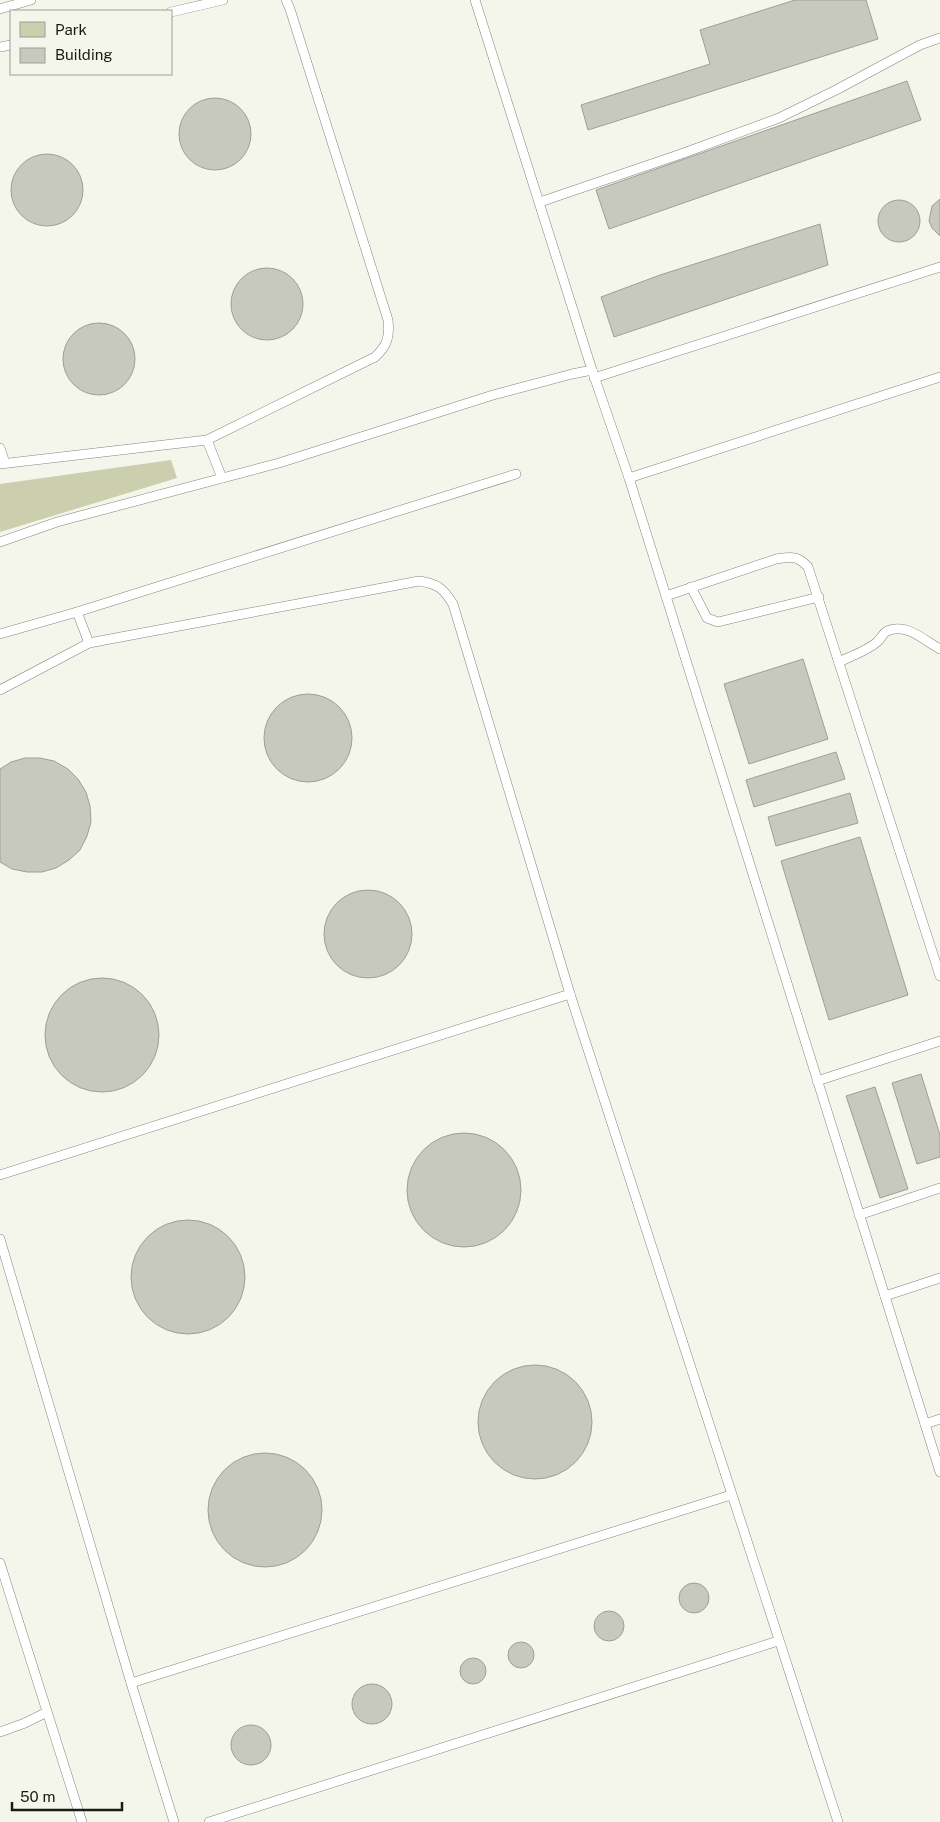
<svg xmlns="http://www.w3.org/2000/svg" width="940" height="1822" font-family="'Public Sans',sans-serif">
<rect width="100%" height="100%" fill="#f5f6eb"/>
<polygon fill="#cccfad" points="171,460 177,478 0,532 0,484"/>
<g fill="#c8c9be" stroke="#9e9f95">
<polygon points="795,0 866,0 878,39 588,130 581,105 710,64 700,30"/>
<polygon points="907,81 921,120 609,229 596,190"/>
<circle cx="215" cy="134" r="36"/>
<circle cx="47" cy="190" r="36"/>
<polygon points="940,199 940,236 932,228 929,221 932,206"/>
<circle cx="899" cy="221" r="21"/>
<polygon points="820,224 828,265 614,337 601,297 660,275"/>
<circle cx="267" cy="304" r="36"/>
<circle cx="99" cy="359" r="36"/>
<polygon points="803,659 828,739 749,764 724,684"/>
<circle cx="308" cy="738" r="44"/>
<polygon points="836,752 845,779 754,807 746,780"/>
<polygon points="25,758 40,758 54,761 68,769 78,779 86,792 90,806 91,822 87,836 80,850 69,860 56,868 42,872 27,872 12,869 0,862 0,769 11,762"/>
<polygon points="850,793 858,823 776,846 768,817"/>
<polygon points="860,837 908,995 829,1020 781,861"/>
<circle cx="368" cy="934" r="44"/>
<circle cx="102" cy="1035" r="57"/>
<polygon points="921,1074 940,1135 940,1157 917,1164 892,1083"/>
<polygon points="875,1087 908,1189 880,1198 846,1096"/>
<circle cx="464" cy="1190" r="57"/>
<circle cx="188" cy="1277" r="57"/>
<circle cx="535" cy="1422" r="57"/>
<circle cx="265" cy="1510" r="57"/>
<circle cx="694" cy="1598" r="15"/>
<circle cx="609" cy="1626" r="15"/>
<circle cx="521" cy="1655" r="13"/>
<circle cx="473" cy="1671" r="13"/>
<circle cx="372" cy="1704" r="20"/>
<circle cx="251" cy="1745" r="20"/>
</g>
<g fill="none" stroke-linecap="round" stroke-linejoin="round">
<defs>
<g id="service">
<polyline points="475,0 592,370 629,478 940,1472"/>
<polyline points="0,9 31,0"/>
<polyline points="171,12 223,0"/>
<polyline points="0,47 11,45"/>
<polyline points="540,202 681,154 779,118 836,90 920,45 940,38"/>
<polyline points="594,378 940,267"/>
<polyline points="207,440 222,478"/>
<polyline points="0,448 5,463"/>
<path d="M0,464L207,440L375,357C387,346 390,337 388,320L290,9L286,0"/>
<polyline points="629,478 940,377"/>
<polyline points="0,542 57,522 279,463 493,395 572,374 592,370"/>
<polyline points="691,587 707,618 718,622 819,597"/>
<path d="M666,596L776,559C791,557 797,555 808,567L940,976"/>
<polyline points="77,612 89,643"/>
<polyline points="0,634 77,612 516,474"/>
<path d="M839,662C851,656 867,651 877,642C881,639 882,634 887,631C906,622 925,641 940,649"/>
<path d="M0,690L89,643L419,581C438,584 443,588 453,604L570,994L838,1822"/>
<polyline points="817,1081 940,1041"/>
<polyline points="0,1175 570,994"/>
<polyline points="859,1215 940,1188"/>
<polyline points="0,1239 131,1683 174,1822"/>
<polyline points="885,1296 940,1278"/>
<polyline points="925,1424 940,1419"/>
<polyline points="0,1563 82,1822"/>
<polyline points="131,1683 731,1495"/>
<polyline points="0,1732 25,1723 47,1712"/>
<polyline points="209,1822 778,1641"/>
</g>
</defs>
<use href="#service" stroke="#85857c" stroke-width="10"/>
<use href="#service" stroke="#fff" stroke-width="9"/>
</g>
<rect x="10" y="10" width="162" height="65" fill="#f5f6eb" stroke="#9d9e96"/>
<rect x="20" y="22" width="25" height="15" fill="#cccfad" stroke="#9d9e96"/>
<text x="55" y="35" font-size="15" fill="#1a1a16">Park</text>
<rect x="20" y="48" width="25" height="15" fill="#c8c9be" stroke="#9d9e96"/>
<text x="55" y="60" font-size="15" fill="#1a1a16">Building</text>
<path d="M12 1802v8h110v-8" fill="none" stroke="#1a1a16" stroke-width="2.5"/>
<text x="20" y="1802" font-size="15" fill="#1a1a16" stroke="#f5f6eb" stroke-width="4" paint-order="stroke">50 m</text>
</svg>
